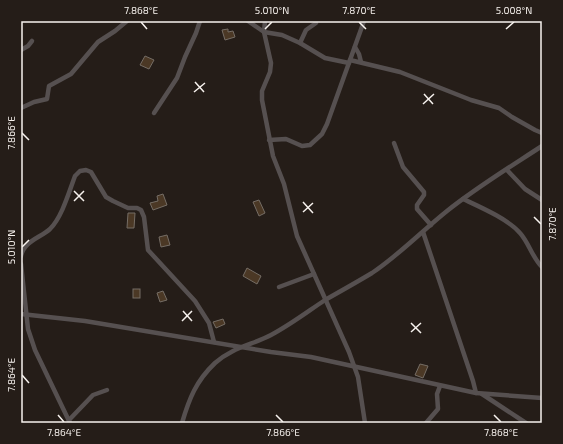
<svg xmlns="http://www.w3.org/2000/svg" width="563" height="444" font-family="'Exo 2',sans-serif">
<rect width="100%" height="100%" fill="#251d18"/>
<g fill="#4b3825" stroke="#756d65">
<polygon points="228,29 228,32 233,31 235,37 225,40 222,30"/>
<polygon points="145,56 154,60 149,69 140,65"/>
<polygon points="163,194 167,205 153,210 150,203 158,201 157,196"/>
<polygon points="259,200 265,213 259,216 253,202"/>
<polygon points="128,213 135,213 134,228 127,228"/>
<polygon points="167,235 170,245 161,247 159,237"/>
<polygon points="247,268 261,276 257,284 243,276"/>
<rect x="133" y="289" width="7" height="9"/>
<polygon points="163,291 167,300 160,302 157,293"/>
<polygon points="223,319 225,324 216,328 213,322"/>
<polygon points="420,364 428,366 423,378 415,375"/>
</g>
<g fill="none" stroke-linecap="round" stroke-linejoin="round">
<g stroke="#565050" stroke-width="4.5">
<polyline points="248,21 264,32 282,35 300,43 325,58 349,63"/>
<polyline points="265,21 264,32 271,63 270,72 262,91 262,100 273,156 284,184 297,236 349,352 358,377 365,423"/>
<polyline points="300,43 306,30 316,23"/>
<polyline points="355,47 359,54 361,62"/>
<polyline points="21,50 28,46 32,41"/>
<polyline points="350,60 400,72 471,100 499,108 512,117 535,130 542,133"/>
<polyline points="21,108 34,102 47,99 49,86 71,74 98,42 115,31 127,21"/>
<polyline points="154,113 177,78 185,57 196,33 200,21"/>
<polyline points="269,140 286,139 302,146 310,145 322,134 327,124 364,21"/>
<polyline points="394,143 403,167 424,192 424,195 417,205 417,209 431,225"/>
<polyline points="507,170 525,189 542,200"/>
<path d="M463,199C480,207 508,219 520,233C529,243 532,257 542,267"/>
<polyline points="423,232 473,381 476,393"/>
<path d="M21,256C24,241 40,238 50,229C62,217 69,192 75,176L80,171L86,170L91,172L106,197L113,201L128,208H137L141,210L144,217L148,250L195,301L209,323L214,342"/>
<polyline points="21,264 28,329 35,350 70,423"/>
<polyline points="279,287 314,274"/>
<polyline points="21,314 85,321 271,352 311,357 476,393 542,398"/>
<polyline points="482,394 526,423"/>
<polyline points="69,420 93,395 107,390"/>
<path d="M182,423C189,399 196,381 215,363C233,347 252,345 271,335C290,325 307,312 325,300C341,291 357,282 372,273C399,255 422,231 447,211C477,187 510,167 542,146"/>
<polyline points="426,423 438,409 437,394 440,386"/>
</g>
</g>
<path fill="none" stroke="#f7f2ee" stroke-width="1.5" d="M141,22L147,29M359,22L366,29M265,29L272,22M506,29L514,22M195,82L204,92M194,92L205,83M424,94L433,104M423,104L434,94M22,133L29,140M74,191L84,201M74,201L84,191M303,202L313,213M303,212L313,203M534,217L541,224M22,247L29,240M183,311L192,321M182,321L192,311M411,323L421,333M411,332L421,323M22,375L29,383M58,415L64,422M276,415L283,422M494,415L501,422"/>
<rect width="563" height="444" fill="none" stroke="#251d18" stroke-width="44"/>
<rect x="22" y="22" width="519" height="400" fill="none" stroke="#f7f2ee" stroke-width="1.5"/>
<g font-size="10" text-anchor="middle" fill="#f7f2ee">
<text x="141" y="14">7.868°E</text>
<text x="272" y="14">5.010°N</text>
<text x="359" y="14">7.870°E</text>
<text x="514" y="14">5.008°N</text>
<text transform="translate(11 133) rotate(-90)" y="4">7.866°E</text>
<text transform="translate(552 224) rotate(-90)" y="4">7.870°E</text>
<text transform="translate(11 247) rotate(-90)" y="4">5.010°N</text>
<text transform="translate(11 375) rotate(-90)" y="4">7.864°E</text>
<text x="64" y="436">7.864°E</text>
<text x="283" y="436">7.866°E</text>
<text x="501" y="436">7.868°E</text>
</g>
</svg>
